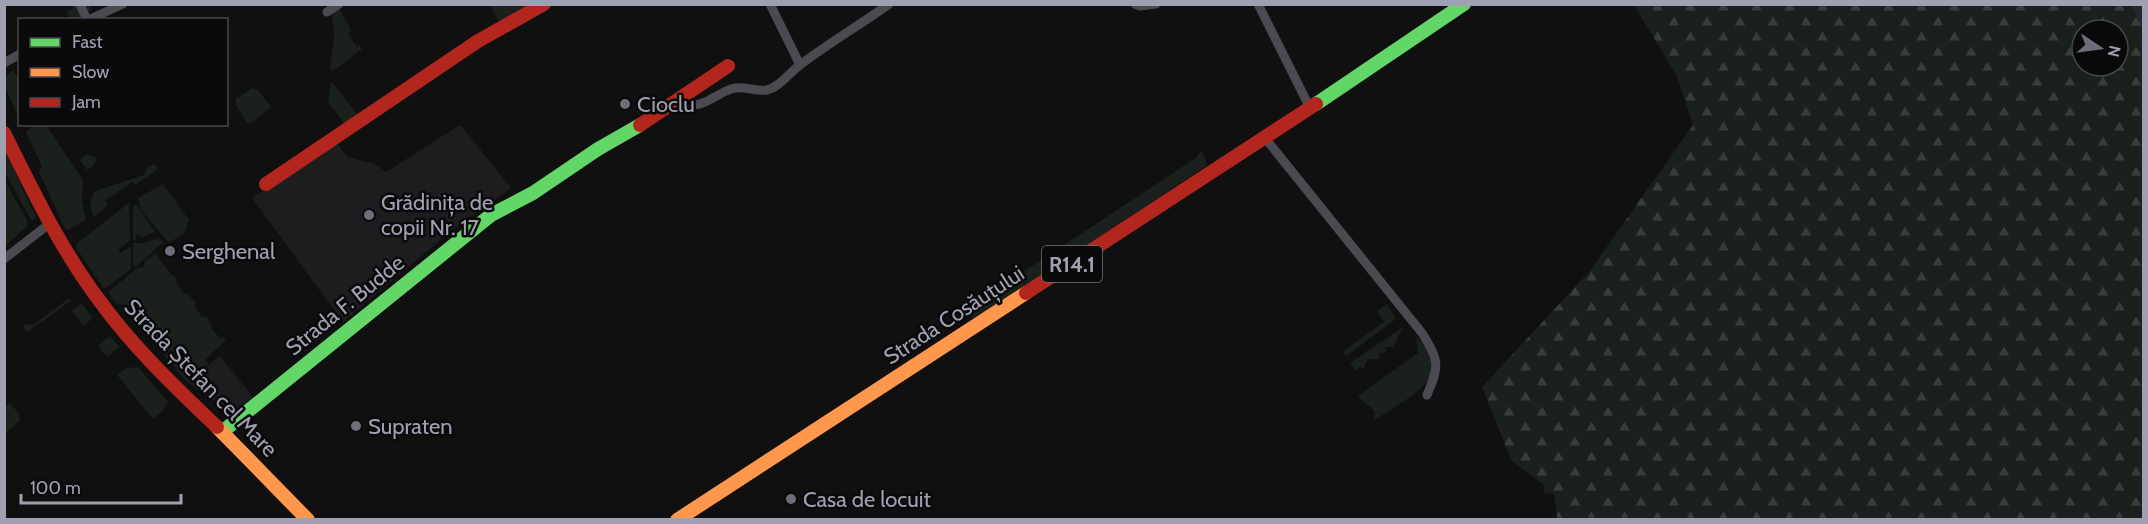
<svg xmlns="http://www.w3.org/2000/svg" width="2148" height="524" font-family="Cabin,sans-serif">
<defs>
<pattern id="forest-firs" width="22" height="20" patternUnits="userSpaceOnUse" patternTransform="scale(1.5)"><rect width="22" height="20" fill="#1a201b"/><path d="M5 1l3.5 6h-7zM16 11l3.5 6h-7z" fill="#383d3a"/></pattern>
</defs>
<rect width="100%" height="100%" fill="#101010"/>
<g fill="#1d1d1f">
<polygon points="458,126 461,126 472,139 511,188 450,232 343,322 252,198 336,142 348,157 375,164 386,172"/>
<polygon points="220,356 253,397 231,413 187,382"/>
</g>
<g fill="#1a201b">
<polygon points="72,4 89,5 92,10 75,20 70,19 67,11 73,8"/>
<polygon points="490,5 530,5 499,21"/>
<polygon points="338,7 351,30 348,33 357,47 360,45 362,49 333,71 330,69 334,35 332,12"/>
<polygon points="13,70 19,80 19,119 5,86 5,77"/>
<polygon points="331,81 357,114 355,121 331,132 344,123 328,102"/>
<polygon points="252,88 258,90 271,107 251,123 247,123 236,105 236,99"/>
<polygon points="34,125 38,126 46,125 83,180 82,201 86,220 68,230 64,227 39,172 42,166 26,132"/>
<polygon points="4,149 36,217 32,221 5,173"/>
<polygon points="1201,150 1206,160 1206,166 989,310 974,318 967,317 965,315 965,305 972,299 982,299 1196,158"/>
<polygon points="86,154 95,157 96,160 93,166 87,170 80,160"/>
<path d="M155,164L158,169L135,185L132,182L105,201L108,205L94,217C89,206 89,201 95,191L144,175L148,167Z"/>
<polygon points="5,181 27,220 27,226 5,246"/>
<polygon points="163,184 189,220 184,233 169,243 141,210 138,198"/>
<polygon points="129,203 130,241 118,250 120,253 131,246 131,269 104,289 77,249 76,244"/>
<polygon points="136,204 155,232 141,238 138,234 135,237 137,241 133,240 133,207"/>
<polygon points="159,238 163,242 160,245 136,267 133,265 133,243 144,243"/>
<polygon points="156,253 156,255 171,274 177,278 175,281 184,294 187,293 196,303 194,306 202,317 206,316 212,325 211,328 220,338 222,337 226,340 205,360 208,364 187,382 164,355 148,331 155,326 143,312 136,320 124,305 115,303 108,292 139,267 142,268 145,265 144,262"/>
<polygon points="68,299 72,300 27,332 23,327 26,324 33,325"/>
<polygon points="81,304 84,306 93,318 83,326 72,310"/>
<polygon points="1387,304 1396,319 1346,356 1342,352 1384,322 1377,311"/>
<polygon points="1403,327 1393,347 1386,347 1386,352 1380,353 1379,359 1368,359 1364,368 1359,367 1356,371 1350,363"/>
<path d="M1416,335C1423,344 1431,353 1433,364C1437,386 1389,410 1373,421L1375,412C1370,405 1363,403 1358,396L1418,353Z"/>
<polygon points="110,336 120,347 107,357 98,346"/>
<polygon points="138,367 168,402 163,410 153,419 117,375 127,368"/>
<polygon points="10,403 19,414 20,421 5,433 5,408"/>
</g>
<path fill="url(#forest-firs)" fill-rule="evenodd" d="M1634,5H2143V519H1557L1554,493L1544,494V485L1511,460L1482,387L1589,272L1693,125L1677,76ZM2082,30H2118V66H2082Z"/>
<polygon fill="#232931" points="2131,5 2143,5 2143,26 2142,26"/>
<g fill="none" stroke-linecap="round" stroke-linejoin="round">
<g stroke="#4a4a50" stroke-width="9">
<polyline points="80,4 87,20"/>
<polyline points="770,4 800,65"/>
<polyline points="1135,4 1140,6 1156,4"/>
<polyline points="1258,4 1310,108"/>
<polyline points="327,12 339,4"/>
<polyline points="88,20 123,4"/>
<polyline points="4,63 20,54"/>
<path d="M679,100C700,111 707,100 726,91C741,83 753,92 767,90C780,87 790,72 800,65C829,43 860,25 889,4"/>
<path d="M1265,138L1422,333C1439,361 1440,365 1427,395"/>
<polyline points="4,259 49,224"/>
</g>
<g stroke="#63d668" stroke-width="14">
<polyline points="1316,104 1464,4"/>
<polyline points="222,432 491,215 533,193 598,149 640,125"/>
</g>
<g stroke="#ff974d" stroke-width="14">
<polyline points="217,427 308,520"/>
<polyline points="677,520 1026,293"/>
</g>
<g stroke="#b3261e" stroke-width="14">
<polyline points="640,125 728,66"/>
<path d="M4,133C33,191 60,248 99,300C132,346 176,388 217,427"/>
<polyline points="266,184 478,41 544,4"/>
<polyline points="1026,293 1316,104"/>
</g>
</g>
<g fill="#6d6e79" stroke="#0a0a0b" stroke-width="2">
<circle cx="625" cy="104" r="6"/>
<circle cx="369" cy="215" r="6"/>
<circle cx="170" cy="251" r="6"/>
<circle cx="356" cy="426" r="6"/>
<circle cx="791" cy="499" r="6"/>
</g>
<g text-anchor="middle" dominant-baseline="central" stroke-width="5" stroke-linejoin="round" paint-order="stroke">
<rect fill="#0a0a0b" stroke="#727480" stroke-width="1.5" x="1042" y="246" width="60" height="36" rx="4.5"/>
<g font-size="21" font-weight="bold" fill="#9fa1b2">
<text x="1072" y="264">R14.1</text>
</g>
<g font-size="22" fill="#9fa1b2" stroke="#0a0a0b" text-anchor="start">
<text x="637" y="104">Cioclu</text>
<text x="381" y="202">Grădinița de<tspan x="381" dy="25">copii Nr. 17</tspan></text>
<text x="182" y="251">Serghenal</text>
<text x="368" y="426">Supraten</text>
<text x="803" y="499">Casa de locuit</text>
</g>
<g font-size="22" fill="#9fa1b2" stroke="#0a0a0b">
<text transform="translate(345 305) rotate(-39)">Strada F. Budde</text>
<text transform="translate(954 315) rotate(-33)">Strada Cosăuțului</text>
<text transform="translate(201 378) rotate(46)">Strada Ștefan cel Mare</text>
</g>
</g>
<rect width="2148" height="524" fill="none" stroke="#9fa1b2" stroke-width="12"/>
<rect x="18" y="18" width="210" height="108" fill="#0a0a0b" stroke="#46464e" stroke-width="1.5"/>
<rect x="30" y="38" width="30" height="9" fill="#63d668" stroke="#46464e" stroke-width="1.5"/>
<text x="72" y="48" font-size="18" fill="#9fa1b2">Fast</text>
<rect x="30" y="68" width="30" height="9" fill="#ff974d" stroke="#46464e" stroke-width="1.5"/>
<text x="72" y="78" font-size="18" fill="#9fa1b2">Slow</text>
<rect x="30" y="98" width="30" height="9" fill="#b3261e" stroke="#46464e" stroke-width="1.5"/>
<text x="72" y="108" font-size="18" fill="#9fa1b2">Jam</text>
<g transform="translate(2100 48) rotate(103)"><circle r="28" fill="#0a0a0b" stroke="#46464e" stroke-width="1.5"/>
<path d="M0-4.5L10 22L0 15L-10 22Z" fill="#6d6e79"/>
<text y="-9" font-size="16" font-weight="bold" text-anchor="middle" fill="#9fa1b2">N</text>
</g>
<path d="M21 494v9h160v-9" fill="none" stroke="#9fa1b2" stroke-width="3"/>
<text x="30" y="494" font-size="18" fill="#9fa1b2" stroke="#0a0a0b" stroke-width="4.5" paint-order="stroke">100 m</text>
</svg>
